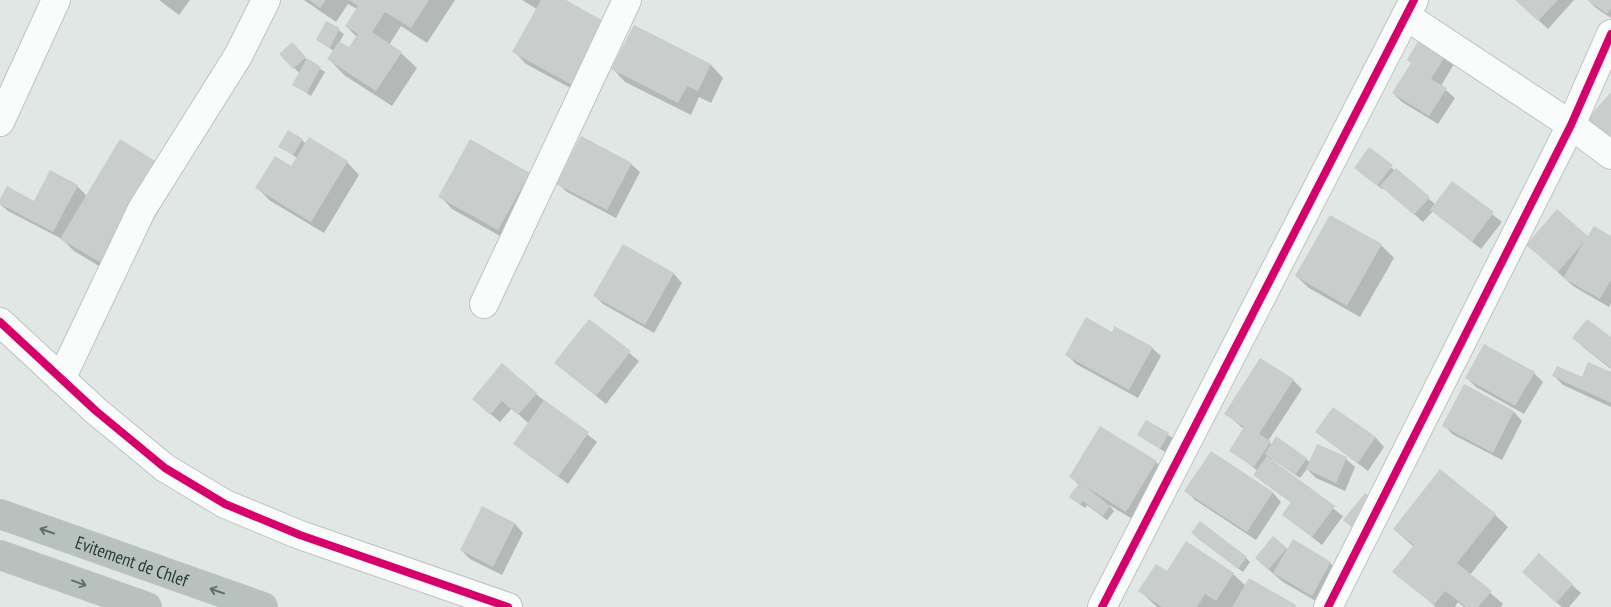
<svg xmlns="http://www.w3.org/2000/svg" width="1611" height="607" font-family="'PT Sans Narrow',sans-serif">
<rect width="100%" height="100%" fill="#e1e7e4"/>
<g fill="#0003">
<polygon points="159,0 190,0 179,15"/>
<polygon points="304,0 455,0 427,43 401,26 389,45 401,53 417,68 392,106 344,75 329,59 334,51 317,40 327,22 344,34 339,43 349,49 357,37 346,26 357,9 348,4 336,22"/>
<polygon points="522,0 564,0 587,97 526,64 514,51 537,9"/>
<polygon points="1516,0 1574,0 1548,29"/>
<polygon points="1588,0 1611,0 1611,18 1596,8"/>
<polygon points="634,27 711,65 723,78 711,103 699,97 691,115 625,82 613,69"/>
<polygon points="292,44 308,61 325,72 311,96 294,85 300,74 281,54"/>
<polygon points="1458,57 1441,86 1455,98 1438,124 1402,102 1393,93 1412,63 1408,60"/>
<polygon points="302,140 306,144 347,162 359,175 324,233 269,200 257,187 291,168 297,158 280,146"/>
<polygon points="1369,149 1436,205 1452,183 1502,222 1481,249 1433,211 1423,222 1384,187 1382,189 1360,172"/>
<polygon points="631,164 640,172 616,218 567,192 558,184"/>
<polygon points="164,168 177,180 119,278 74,251 62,239 8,211 0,204 0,201 35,203 77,186 87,196"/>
<polygon points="529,174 542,186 511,242 452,209 440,196"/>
<polygon points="1330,216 1381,245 1394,258 1360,317 1309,288 1296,276"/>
<polygon points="1611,237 1611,303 1609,307 1573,286 1537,253 1588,238"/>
<polygon points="623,245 674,274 682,283 654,333 603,304 595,296"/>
<polygon points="589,321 639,361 606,404 556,363"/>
<polygon points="1112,333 1152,348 1161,356 1138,398 1076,364 1067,355"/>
<polygon points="1574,338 1611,338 1611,369 1583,347"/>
<polygon points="1534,373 1543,382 1524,414 1476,387 1467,378"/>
<polygon points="1611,374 1611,407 1563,385 1554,376 1582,378"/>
<polygon points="1293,380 1302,389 1268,441 1272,445 1277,438 1310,462 1346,459 1355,467 1345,491 1316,478 1307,469 1300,478 1272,459 1271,461 1343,516 1322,545 1284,515 1292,503 1264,483 1255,474 1258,471 1231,450 1244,429 1226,414"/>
<polygon points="536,394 597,442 568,484 515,444 529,424 512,408 500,422 473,399"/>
<polygon points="1333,409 1376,438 1384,447 1368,471 1316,432"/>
<polygon points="1514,412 1522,421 1502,460 1452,434 1444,425"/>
<polygon points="1146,422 1173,438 1165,452 1138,435"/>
<polygon points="1211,453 1273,493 1281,502 1256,540 1195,500 1186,491"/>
<polygon points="1156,462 1169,474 1139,523 1109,505 1114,511 1107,520 1087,505 1085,508 1075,501 1079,485 1071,477"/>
<polygon points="1495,515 1508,527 1470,575 1503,604 1501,607 1464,607 1458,602 1455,607 1436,607 1394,572 1414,547 1394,529"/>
<polygon points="515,524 523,533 502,575 470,559 461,550"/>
<polygon points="1196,537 1246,558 1250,562 1243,572"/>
<polygon points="1273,538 1288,550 1330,563 1339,572 1321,604 1283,582 1260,562"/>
<polygon points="1167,572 1233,574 1246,586 1296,607 1157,607 1140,591"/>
<polygon points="1532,581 1572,585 1581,593 1569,607 1562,607"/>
</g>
<g fill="#c9cecc">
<polygon points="309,0 326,0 320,8"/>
<polygon points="349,0 429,0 411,28 385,12 372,32 402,52 376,91 327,59 339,41 349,47 358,34 345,26 358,6"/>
<polygon points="541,0 566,0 607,23 574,86 512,52"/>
<polygon points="1515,0 1558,0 1538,21"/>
<polygon points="1587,0 1611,0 1611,8 1607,14"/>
<polygon points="326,21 340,28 330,48 316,40"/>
<polygon points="634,25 711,64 698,91 687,86 678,103 611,69"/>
<polygon points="1424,31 1451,47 1431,79 1447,88 1429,116 1392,93 1411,63 1407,60"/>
<polygon points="292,42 306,57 293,69 279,54"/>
<polygon points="307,58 321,67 307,93 292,85"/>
<polygon points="1611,92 1611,158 1578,129"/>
<polygon points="288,130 303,139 293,155 278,147"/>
<polygon points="581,136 632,163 607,210 556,184"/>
<polygon points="309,137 348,161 311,222 255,188 275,156 291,166"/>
<polygon points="120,139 165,167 107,266 60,239"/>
<polygon points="470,139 530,173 498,230 438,197"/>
<polygon points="1369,147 1393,165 1377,186 1354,168"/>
<polygon points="1396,168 1430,197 1414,215 1380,186"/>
<polygon points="50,170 78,185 53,232 0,204 0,199 7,186 34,201"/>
<polygon points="1452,181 1494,212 1472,242 1430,210"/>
<polygon points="1557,209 1588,236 1594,226 1611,236 1611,280 1600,299 1563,278 1584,242 1558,272 1526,245"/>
<polygon points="1330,215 1382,244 1347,306 1295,276"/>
<polygon points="623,244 674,273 645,325 593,296"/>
<polygon points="1086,317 1112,332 1114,326 1153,347 1129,390 1065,355"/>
<polygon points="589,319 631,351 596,396 554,363"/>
<polygon points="1587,319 1611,337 1611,368 1572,338"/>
<polygon points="1484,344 1535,372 1515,406 1465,378"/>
<polygon points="1260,358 1294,379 1259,434 1271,441 1254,467 1229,451 1244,427 1224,414"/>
<polygon points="1588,362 1611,372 1611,403 1552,376 1557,366 1582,377"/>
<polygon points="502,363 537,393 518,415 502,401 490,415 472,399"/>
<polygon points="1464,384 1514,411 1493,453 1442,426"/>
<polygon points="544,400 589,432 558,477 513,444"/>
<polygon points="1333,407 1376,437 1358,463 1315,432"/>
<polygon points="1146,420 1169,433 1160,449 1137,435"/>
<polygon points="1100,426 1157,461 1126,512 1085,486 1110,506 1103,516 1083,501 1080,505 1069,497 1079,483 1069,477"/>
<polygon points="1276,436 1307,458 1295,475 1265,454"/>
<polygon points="1317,444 1347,457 1336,483 1306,469"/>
<polygon points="1211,451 1273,492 1247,532 1184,491"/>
<polygon points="1267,456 1335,506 1312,537 1282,515 1291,502 1253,475"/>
<polygon points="1440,469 1496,514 1457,563 1492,591 1478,607 1466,607 1445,591 1434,605 1392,572 1414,545 1393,529"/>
<polygon points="1365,493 1381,506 1359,533 1343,520"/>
<polygon points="482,506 515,523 493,567 460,550"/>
<polygon points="1200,521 1247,557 1238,569 1191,533"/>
<polygon points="1273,536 1287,548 1268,570 1255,558"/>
<polygon points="1293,539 1331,562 1312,596 1273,573"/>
<polygon points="1186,541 1234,573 1216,601 1205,594 1197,607 1162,607 1138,591 1156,564 1167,571"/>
<polygon points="1539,553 1573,584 1556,603 1522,572"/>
<polygon points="1249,578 1296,605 1295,607 1232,607"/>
</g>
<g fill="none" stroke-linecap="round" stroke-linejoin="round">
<defs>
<g id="minor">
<polyline points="1406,16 1571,125 1611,155"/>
<polyline points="0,122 56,0"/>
<polyline points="484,304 627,0"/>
<polyline points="0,322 96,411 165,468 225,504 300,535 508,607"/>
<polyline points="61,379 142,209 238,56 266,0"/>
<polyline points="1102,607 1414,0"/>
<polyline points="1328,607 1571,125 1611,34"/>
</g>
<g id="highway">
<path id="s1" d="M0,514L263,607"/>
<polyline points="0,555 147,607"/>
</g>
</defs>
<use href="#minor" stroke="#bec4c1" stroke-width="30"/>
<use href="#highway" stroke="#bbc4c1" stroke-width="30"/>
<use href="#minor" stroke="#fafbfb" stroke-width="28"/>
<use href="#highway" stroke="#b9c1bf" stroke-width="28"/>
<defs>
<g id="cycleway">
<polyline points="0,322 96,411 165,468 225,504 300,535 508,607"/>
<polyline points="1102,607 1414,0"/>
<polyline points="1328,607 1571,125 1611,34"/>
</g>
</defs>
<use href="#cycleway" stroke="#eff7f3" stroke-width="11"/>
<use href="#cycleway" stroke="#d6006c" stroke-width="8"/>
</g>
<defs><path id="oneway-shaft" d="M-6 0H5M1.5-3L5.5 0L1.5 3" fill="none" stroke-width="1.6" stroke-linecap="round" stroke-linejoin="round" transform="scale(1.25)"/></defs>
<g stroke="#5d706c">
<use href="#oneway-shaft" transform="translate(47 531) rotate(-161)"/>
<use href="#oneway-shaft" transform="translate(79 583) rotate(20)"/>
<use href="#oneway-shaft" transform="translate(217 591) rotate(-161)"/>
</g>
<g text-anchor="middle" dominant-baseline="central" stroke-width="4.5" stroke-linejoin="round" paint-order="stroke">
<g font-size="18" fill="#1f3a34" stroke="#eff7f3">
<text stroke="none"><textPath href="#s1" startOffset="140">Evitement de Chlef</textPath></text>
</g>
</g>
</svg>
